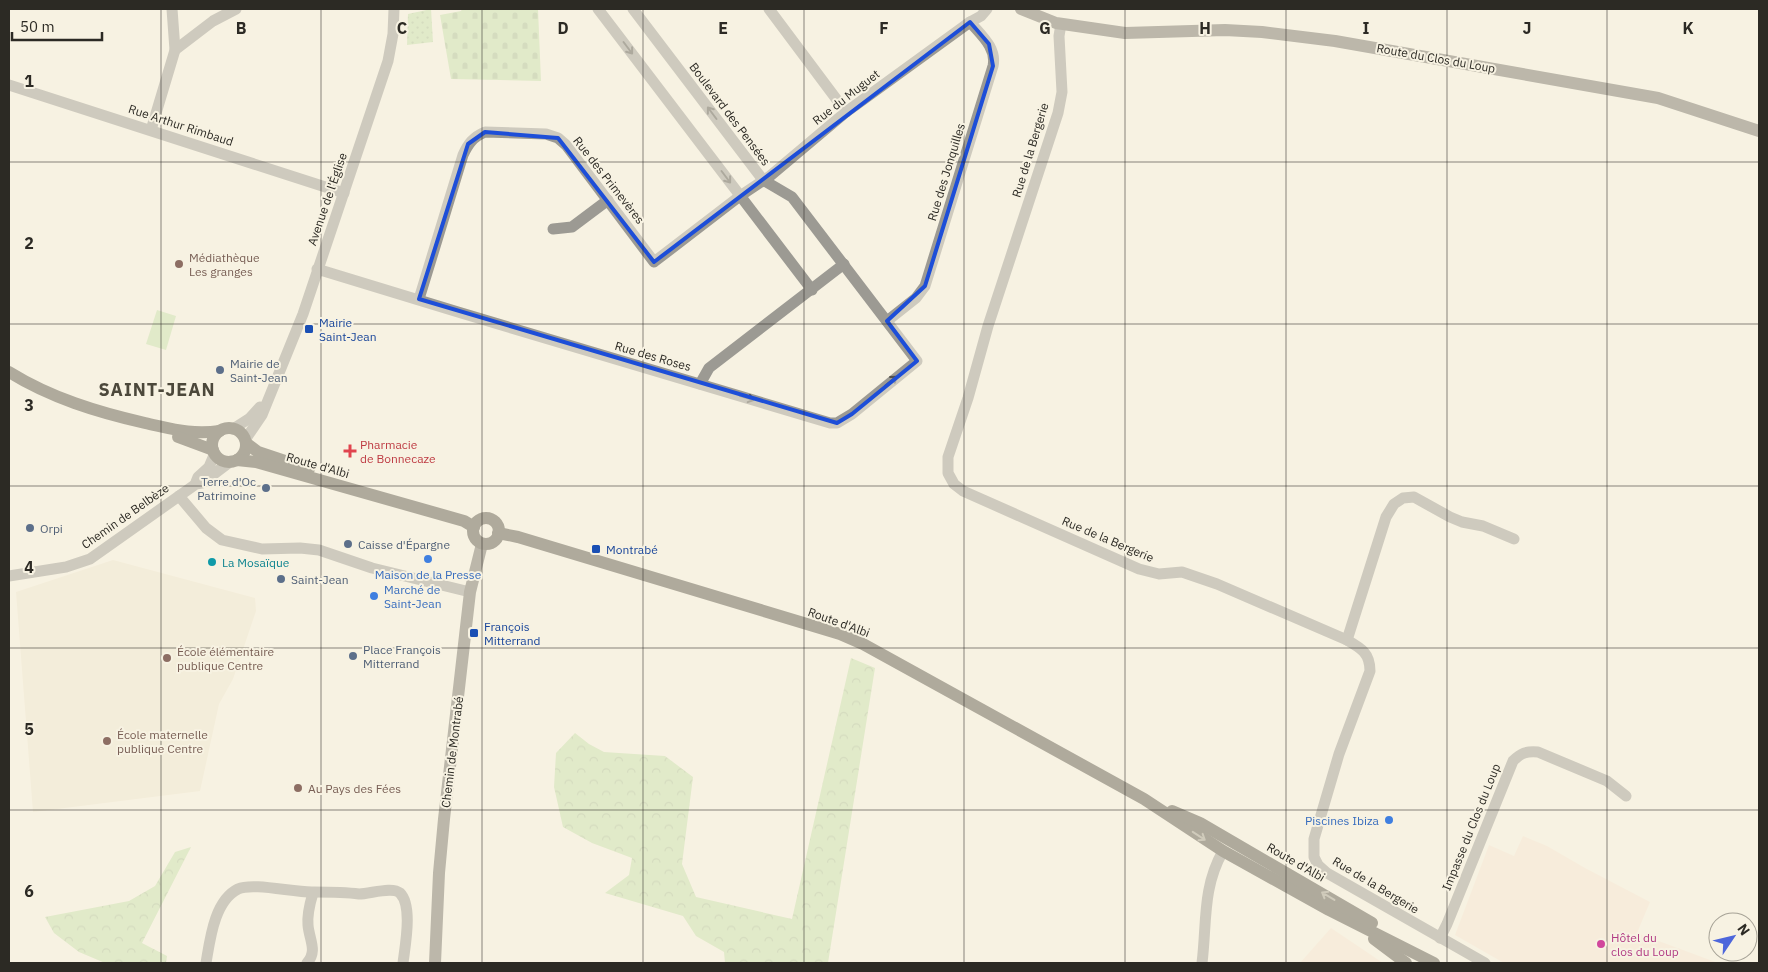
<svg xmlns="http://www.w3.org/2000/svg" width="1768" height="972" font-family="'IBM Plex Sans',sans-serif">
<defs>
<pattern id="grass-dots" width="8" height="8" patternUnits="userSpaceOnUse" patternTransform="scale(1.25)"><rect width="8" height="8" fill="#c6dfac"/><path d="M2 2h.1M6 6h.1" fill="none" stroke="#aac094" stroke-width="1.8" stroke-linecap="round"/></pattern>
<pattern id="forest-crowns" width="20" height="18" patternUnits="userSpaceOnUse" patternTransform="scale(1.25)"><rect width="20" height="18" fill="#c6dfac"/><path d="M2 6a3 3 0 1 1 6 0M12 15a3 3 0 1 1 6 0" fill="none" stroke="#aac094"/></pattern>
<pattern id="cemetery-stones" width="16" height="16" patternUnits="userSpaceOnUse" patternTransform="scale(1.25)"><rect width="16" height="16" fill="#c6dfac"/><path d="M2 7V4a2 2 0 0 1 4 0v3zM10 15v-3a2 2 0 0 1 4 0v3z" fill="#aac094"/></pattern>
</defs>
<rect width="100%" height="100%" fill="#f7f2e2"/>
<g fill="#f6e5d3">
<polygon points="1523,836 1547,846 1585,868 1650,902 1637,933 1718,963 1504,963 1455,935 1489,845 1514,856"/>
<polygon points="1331,928 1383,963 1300,963"/>
</g>
<polygon fill="#eee6d0" points="113,560 255,598 256,611 233,679 219,704 200,791 33,812 16,592"/>
<polygon fill="url(#grass-dots)" points="431,9 433,42 407,45 408,14"/>
<g fill="url(#forest-crowns)">
<polygon points="851,658 875,668 828,963 725,963 724,952 696,936 683,916 605,893 629,875 632,858 592,843 563,827 554,787 556,753 575,733 589,744 604,752 665,756 693,777 682,864 696,897 792,919"/>
<polygon points="191,847 142,943 167,956 166,963 105,963 79,952 54,933 45,917 129,901 155,886 175,852"/>
</g>
<polygon fill="url(#cemetery-stones)" points="462,9 538,9 541,81 451,79 440,15 461,11"/>
<polygon fill="#c6dfac" points="157,310 176,316 166,350 146,344"/>
<g fill="none" stroke-linecap="round" stroke-linejoin="round">
<g stroke="#9c9a93" stroke-width="11">
<polyline points="598,9 812,290"/>
<polyline points="769,9 846,112"/>
<path d="M1061,24L1059,36L1062,92L1058,113L988,326L968,398L948,457V473L954,484L963,491L1139,569L1159,574L1182,572L1217,584L1347,640C1361,648 1370,653 1370,671L1339,754L1314,839V857L1318,865L1327,873L1485,963"/>
<polyline points="175,50 213,21 236,9"/>
<polyline points="9,85 344,193"/>
<polyline points="151,130 175,50 172,9"/>
<polyline points="553,229 572,227 608,200"/>
<polyline points="317,269 458,312 830,423 837,423 852,414 917,361 792,197 763,180 633,9"/>
<path d="M419,299L463,155C468,144 473,137 485,132L546,134L558,138L566,145L654,262L740,196L770,176L846,112L970,22L981,16L987,9"/>
<path d="M887,321L916,298L925,286L993,66C997,48 981,35 970,22"/>
<polyline points="700,384 709,368 844,264"/>
<polyline points="233,429 250,418 260,407"/>
<polyline points="245,440 262,415 303,314 388,61 393,34 394,9"/>
<polyline points="196,482 198,477 209,467 215,453"/>
<polyline points="179,496 206,528 222,540 262,549 300,548 319,550 372,568 470,592"/>
<polyline points="9,576 66,567 90,559 196,484 202,483 231,461"/>
<polyline points="1347,640 1386,517 1394,504 1403,498 1414,497 1450,517 1462,522 1483,526 1514,539"/>
<path d="M1440,938L1447,924L1513,761C1521,753 1526,751 1538,752L1607,781L1626,796"/>
<path d="M206,963C210,940 214,901 238,889C253,882 295,893 314,892C329,892 344,892 359,894C370,894 392,886 400,893C413,906 405,946 403,963"/>
<path d="M307,963C318,951 309,939 308,925C307,914 310,903 313,893"/>
<path d="M1202,963C1207,923 1202,888 1223,851"/>
</g>
<g stroke="#737067" stroke-width="12">
<polyline points="1021,9 1056,23 1125,33 1225,30 1262,32 1335,41 1658,98 1759,131"/>
<polyline points="435,963 439,873 444,819 470,592 482,544"/>
</g>
<g stroke="#575348" stroke-width="12">
<path d="M9,372C51,398 97,412 145,423C173,429 191,435 220,431"/>
<circle cx="229" cy="445" r="17"/>
<polyline points="178,437 213,450"/>
<polyline points="246,443 258,452 309,469"/>
<polyline points="237,460 256,462 464,521 474,527"/>
<circle cx="486" cy="531" r="13"/>
<polyline points="498,533 518,537 840,634 863,644 1144,799 1223,851 1329,910 1434,963"/>
<polyline points="1172,811 1200,823 1372,923"/>
<polyline points="1374,939 1406,963"/>
</g>
</g>
<defs><path id="oneway-shaft" d="M-6 0H5M1.5-3L5.5 0L1.5 3" fill="none" stroke-width="1.6" stroke-linecap="round" stroke-linejoin="round" transform="scale(1.25)"/></defs>
<g stroke="#53514b">
<use href="#oneway-shaft" transform="translate(628 48) rotate(53)"/>
<use href="#oneway-shaft" transform="translate(712 113) rotate(-127)"/>
<use href="#oneway-shaft" transform="translate(726 177) rotate(53)"/>
<use href="#oneway-shaft" transform="translate(891 381) rotate(-39)"/>
<use href="#oneway-shaft" transform="translate(747 398) rotate(17)"/>
</g>
<g stroke="#9f9b8d">
<use href="#oneway-shaft" transform="translate(1199 836) rotate(33)"/>
<use href="#oneway-shaft" transform="translate(1328 896) rotate(-149)"/>
</g>
<path d="M0 0H1768V972H0ZM970,22L989,44L993,66L925,286L887,321L917,361L852,414L837,423L419,299L468,144L485,132L558,138L654,262Z" fill="#f7f2e2" fill-opacity=".55" fill-rule="evenodd"/>
<path fill="none" stroke="#1d4ed8" stroke-width="4" stroke-linejoin="round" d="M970,22L989,44L993,66L925,286L887,321L917,361L852,414L837,423L419,299L468,144L485,132L558,138L654,262Z"/>
<path fill="none" stroke="#2c2a24" stroke-width="1" stroke-opacity="0.55" d="M161,9V963M321,9V963M482,9V963M643,9V963M804,9V963M964,9V963M1125,9V963M1286,9V963M1447,9V963M1607,9V963M9,162H1759M9,324H1759M9,486H1759M9,648H1759M9,810H1759"/>
<g fill="#8d6e63" stroke="#f7f2e2" stroke-width="2">
<circle cx="179" cy="264" r="5"/>
<circle cx="167" cy="658" r="5"/>
<circle cx="107" cy="741" r="5"/>
<circle cx="298" cy="788" r="5"/>
</g>
<g fill="#1a4fb4" stroke="#f7f2e2" stroke-width="2">
<rect x="304" y="324" width="10" height="10" rx="2.5"/>
<rect x="591" y="544" width="10" height="10" rx="2.5"/>
<rect x="469" y="628" width="10" height="10" rx="2.5"/>
</g>
<g fill="#5c6f8a" stroke="#f7f2e2" stroke-width="2">
<circle cx="220" cy="370" r="5"/>
<circle cx="266" cy="488" r="5"/>
<circle cx="30" cy="528" r="5"/>
<circle cx="348" cy="544" r="5"/>
<circle cx="281" cy="579" r="5"/>
<circle cx="353" cy="656" r="5"/>
</g>
<path fill="#e0444e" stroke="#f7f2e2" stroke-width="2" d="M347.5 443.5h5v5h5v5h-5v5h-5v-5h-5v-5h5z"/>
<g fill="#3f7fe0" stroke="#f7f2e2" stroke-width="2">
<circle cx="428" cy="559" r="5"/>
<circle cx="374" cy="596" r="5"/>
<circle cx="1389" cy="820" r="5"/>
</g>
<circle fill="#0f9aa8" stroke="#f7f2e2" stroke-width="2" cx="212" cy="562" r="5"/>
<circle fill="#d1479c" stroke="#f7f2e2" stroke-width="2" cx="1601" cy="944" r="5"/>
<g text-anchor="middle" dominant-baseline="central" stroke-width="4" stroke-linejoin="round" paint-order="stroke">
<g font-size="12" fill="#2c2a24" stroke="#f7f2e2">
<text transform="translate(1436 58) rotate(10)">Route du Clos du Loup</text>
<text transform="translate(846 97) rotate(-38)">Rue du Muguet</text>
<text transform="translate(730 114) rotate(53)">Boulevard des Pensées</text>
<text transform="translate(181 125) rotate(18)">Rue Arthur Rimbaud</text>
<text transform="translate(1030 150) rotate(-73)">Rue de la Bergerie</text>
<text transform="translate(946 172) rotate(-73)">Rue des Jonquilles</text>
<text transform="translate(609 180) rotate(52)">Rue des Primevères</text>
<text transform="translate(327 199) rotate(-71)">Avenue de l'Église</text>
<text transform="translate(653 356) rotate(16)">Rue des Roses</text>
<text transform="translate(318 465) rotate(16)">Route d'Albi</text>
<text transform="translate(125 516) rotate(-35)">Chemin de Belbèze</text>
<text transform="translate(1108 539) rotate(23)">Rue de la Bergerie</text>
<text transform="translate(839 622) rotate(20)">Route d'Albi</text>
<text transform="translate(452 752) rotate(-83)">Chemin de Montrabé</text>
<text transform="translate(1471 827) rotate(-68)">Impasse du Clos du Loup</text>
<text transform="translate(1296 862) rotate(30)">Route d'Albi</text>
<text transform="translate(1376 885) rotate(31)">Rue de la Bergerie</text>
</g>
<g font-size="12" fill="#785e54" stroke="#f7f2e2" text-anchor="start">
<text x="189" y="257">Médiathèque<tspan x="189" dy="14">Les granges</tspan></text>
<text x="177" y="651">École élémentaire<tspan x="177" dy="14">publique Centre</tspan></text>
<text x="117" y="734">École maternelle<tspan x="117" dy="14">publique Centre</tspan></text>
<text x="308" y="788">Au Pays des Fées</text>
</g>
<g font-size="12" fill="#164399" stroke="#f7f2e2" text-anchor="start">
<text x="319" y="322">Mairie<tspan x="319" dy="14">Saint-Jean</tspan></text>
<text x="606" y="549">Montrabé</text>
<text x="484" y="626">François<tspan x="484" dy="14">Mitterrand</tspan></text>
</g>
<g font-size="12" fill="#4e5e75" stroke="#f7f2e2" text-anchor="start">
<text x="230" y="363">Mairie de<tspan x="230" dy="14">Saint-Jean</tspan></text>
<text x="256" y="481" text-anchor="end">Terre d'Oc<tspan x="256" dy="14">Patrimoine</tspan></text>
<text x="40" y="528">Orpi</text>
<text x="358" y="544">Caisse d'Épargne</text>
<text x="291" y="579">Saint-Jean</text>
<text x="363" y="649">Place François<tspan x="363" dy="14">Mitterrand</tspan></text>
</g>
<g font-size="12" fill="#be3a42" stroke="#f7f2e2" text-anchor="start">
<text x="360" y="444">Pharmacie<tspan x="360" dy="14">de Bonnecaze</tspan></text>
</g>
<g font-size="12" fill="#0d838f" stroke="#f7f2e2" text-anchor="start">
<text x="222" y="562">La Mosaïque</text>
</g>
<g font-size="12" fill="#366cbe" stroke="#f7f2e2">
<text x="428" y="574">Maison de la Presse</text>
<text x="384" y="589" text-anchor="start">Marché de<tspan x="384" dy="14">Saint-Jean</tspan></text>
<text x="1379" y="820" text-anchor="end">Piscines Ibiza</text>
</g>
<g font-size="12" fill="#b23c85" stroke="#f7f2e2" text-anchor="start">
<text x="1611" y="937">Hôtel du<tspan x="1611" dy="14">clos du Loup</tspan></text>
</g>
<g font-size="18" font-weight="bold" letter-spacing="1" fill="#4c483b" stroke="#f7f2e2">
<text x="157" y="389">SAINT-JEAN</text>
</g>
</g>
<g font-size="16" text-anchor="middle" font-weight="bold" fill="#2c2a24" stroke="#f7f2e2" stroke-width="4" stroke-linejoin="round" paint-order="stroke">
<text x="241" y="34">B</text>
<text x="402" y="34">C</text>
<text x="563" y="34">D</text>
<text x="723" y="34">E</text>
<text x="884" y="34">F</text>
<text x="1045" y="34">G</text>
<text x="1205" y="34">H</text>
<text x="1366" y="34">I</text>
<text x="1527" y="34">J</text>
<text x="1688" y="34">K</text>
<text x="29" y="87">1</text>
<text x="29" y="249">2</text>
<text x="29" y="411">3</text>
<text x="29" y="573">4</text>
<text x="29" y="735">5</text>
<text x="29" y="897">6</text>
</g>
<rect width="1768" height="972" fill="none" stroke="#2c2a24" stroke-width="20"/>
<g transform="translate(1733 937) rotate(55)"><circle r="24" fill="#f7f2e2" stroke="#a6a296"/>
<path d="M0-4L9 19L0 12L-9 19Z" fill="#4d66db"/>
<text y="-8" font-size="14" font-weight="bold" text-anchor="middle" fill="#2c2a24">N</text>
</g>
<path d="M12 32v8h90v-8" fill="none" stroke="#2c2a24" stroke-width="2.5"/>
<text x="20" y="32" font-size="15" fill="#2c2a24" stroke="#f7f2e2" stroke-width="4" paint-order="stroke">50 m</text>
</svg>
